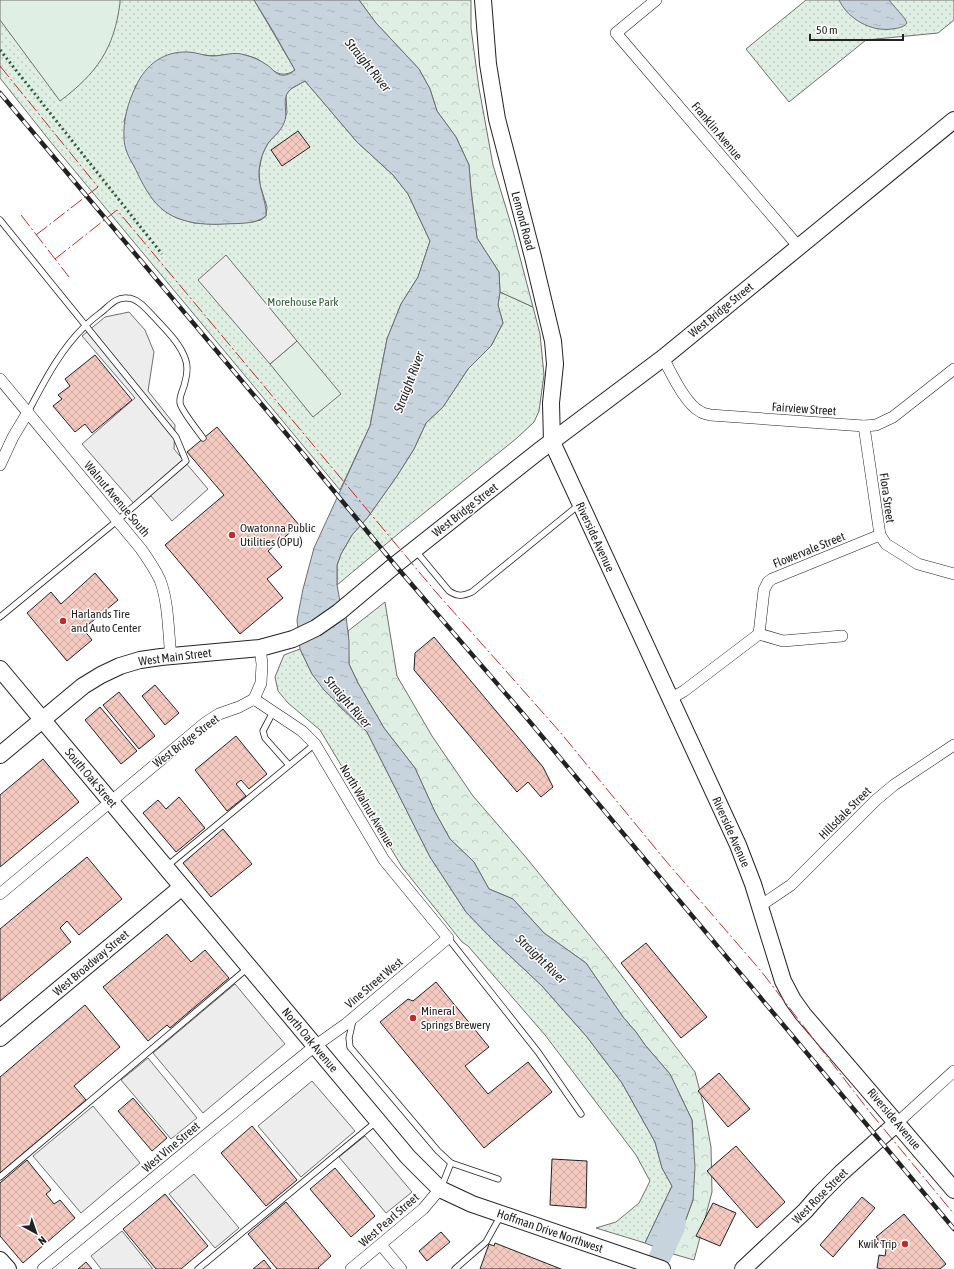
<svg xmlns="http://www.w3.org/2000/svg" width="954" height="1269" font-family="'Asap Condensed',sans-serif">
<defs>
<pattern id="green-dots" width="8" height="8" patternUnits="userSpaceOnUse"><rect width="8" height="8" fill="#e0efe3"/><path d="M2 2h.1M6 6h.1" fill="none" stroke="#c0cdc2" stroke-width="1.8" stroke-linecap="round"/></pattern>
<pattern id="forest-crowns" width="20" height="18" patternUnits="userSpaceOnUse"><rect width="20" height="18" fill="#e0efe3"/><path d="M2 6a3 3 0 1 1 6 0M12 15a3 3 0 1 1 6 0" fill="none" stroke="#c0cdc2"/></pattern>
<pattern id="water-ripples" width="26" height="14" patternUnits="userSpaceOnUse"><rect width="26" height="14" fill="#c7d3dd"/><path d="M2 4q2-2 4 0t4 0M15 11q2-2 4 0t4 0" fill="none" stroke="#abb5bd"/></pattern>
<pattern id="building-cross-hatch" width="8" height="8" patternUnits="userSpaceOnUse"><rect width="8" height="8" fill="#f3c9c0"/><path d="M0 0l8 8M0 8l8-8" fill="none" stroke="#d0aca5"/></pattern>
</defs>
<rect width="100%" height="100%" fill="#fff"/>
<g fill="url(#green-dots)" stroke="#6f6f6f">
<path d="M0,0H254L295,70C277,82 271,65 255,58C234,50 223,58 203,55L136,85L124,121L162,209L177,218L194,223L215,224L252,222L261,220L266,216L267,207L260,185L259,171L262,155L268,143L279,131L287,113L286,95L289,90L305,81L357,142L393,175L408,194L430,241L418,277L401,304L387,339L370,426L340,490L49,140L0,78Z"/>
<polygon points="806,0 954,0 954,20 938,33 866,40 789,102 746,49"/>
<polygon points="500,292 533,307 540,334 544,375 539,411 534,422 517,438 398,534 337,585 337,565 341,554 352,535 368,517 397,476 414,449 426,423 443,407 468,369 491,346 503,323 498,305"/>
<polygon points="300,649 312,674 340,707 367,732 430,857 466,912 492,939 542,986 587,1037 622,1083 655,1142 662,1168 672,1186 645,1243 596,1228 616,1222 639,1203 650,1181 636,1155 545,1035 468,946 462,942 402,867 320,730 288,703 278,691 275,677 284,655"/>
</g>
<g fill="url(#forest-crowns)" stroke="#6f6f6f">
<polygon points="359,0 471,0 471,28 479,88 493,165 513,231 533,307 500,292 499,272 477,238 471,190 469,165 456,137 437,111 430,89 419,69 376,23"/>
<polygon points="385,602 397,676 432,736 473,796 524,855 609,959 695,1072 703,1103 711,1147 712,1192 694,1260 673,1254 693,1200 693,1133 692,1120 670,1074 645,1045 636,1032 623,1017 586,963 544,933 513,899 489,889 474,862 450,839 435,812 415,768 384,728 358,683 349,664 348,631"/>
</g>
<g fill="#e0efe3" stroke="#6f6f6f">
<path d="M0,0H120V3C114,49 97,73 60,101L0,20Z"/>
<polygon points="297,341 341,394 313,417 270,364"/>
</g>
<g fill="#ededed" stroke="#6f6f6f">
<polygon points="226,255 297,341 270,364 198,280"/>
<polygon points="129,312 145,330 154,352 148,391 175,425 174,449 208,489 172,521 151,496 137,507 82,444 135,398 82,336 105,317"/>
<polygon points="235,984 285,1044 203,1113 153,1053"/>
<polygon points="148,1058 197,1118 171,1139 121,1080"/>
<polygon points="312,1081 355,1131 301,1177 258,1126"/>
<polygon points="93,1106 140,1163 81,1213 33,1156"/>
<polygon points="365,1136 412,1192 386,1213 339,1157"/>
<polygon points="194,1174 239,1228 215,1248 169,1194"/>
<polygon points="122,1231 153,1269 101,1269 91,1256"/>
</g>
<g fill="url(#water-ripples)" stroke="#6f6f6f">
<path d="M254,0H359L376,23L419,69L430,89L437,111L456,137L469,165L471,190L477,238L499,272L500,292L498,305L503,323L491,346L468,369L443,407L426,423L414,449L397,476L368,517L352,535L341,554L337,565V585L341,607L346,616L349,641V664L358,683L384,728L415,768L435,812L450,839L474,862L489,889L513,899L544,933L586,963L623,1017L636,1032L645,1045L670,1074L692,1120L695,1167L693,1200L673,1254L645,1243L672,1186L662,1168L655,1142L622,1083L587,1037L542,986L492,939L466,912L430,857L367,732L324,690L312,674L300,649L297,620L303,589L314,548L370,426L387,339L401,304L418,277L430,241L408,194L393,175L357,142L305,81C300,84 292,87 289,91C281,99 289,114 284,123C281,131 274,136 269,142C263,151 260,160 259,171C258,188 267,201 266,216C254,225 239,223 225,224C209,225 192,224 177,218C154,209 144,187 134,166C129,158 124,148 124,138C123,120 128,102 136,86C146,64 164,51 188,52C196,52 204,56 212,56C223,56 234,51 245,55C253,57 260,60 267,65C272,68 275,74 281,75C287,76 291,73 295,70L273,31Z"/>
<path d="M839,0H889L905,19L907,23C903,28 898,28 892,29C871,32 848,19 839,0Z"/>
</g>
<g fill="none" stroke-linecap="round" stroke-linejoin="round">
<polyline stroke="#c7d3dd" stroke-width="22" points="656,1269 658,1261 674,1227 675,1222"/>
</g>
<g fill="url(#building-cross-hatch)" stroke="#222">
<polygon points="298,131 310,147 282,166 271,150"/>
<polygon points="95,355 132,400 92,433 85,424 75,432 53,406 62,399 58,395 70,386 65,379"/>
<polygon points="217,427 299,525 268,551 282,567 267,579 283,598 240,634 165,545 224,495 187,452"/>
<polygon points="95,573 118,600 83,629 92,640 67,661 27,613 51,592 61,604"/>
<polygon points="434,637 543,767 553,787 541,797 528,782 517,792 414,670 415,653"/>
<polygon points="155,685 179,713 165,725 142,696"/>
<polygon points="119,692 155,736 139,749 103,705"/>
<polygon points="100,707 137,751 121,764 85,720"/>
<polygon points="236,736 267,774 249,789 241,780 236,784 246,796 227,811 195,770"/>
<polygon points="43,759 79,802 0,867 0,795"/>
<polygon points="179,797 205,828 176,852 143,813 158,800 166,809"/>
<polygon points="223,829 252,864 211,897 183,863"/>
<polygon points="87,857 122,899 79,935 67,921 60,928 71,942 0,1001 0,929"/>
<polygon points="167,934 191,962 205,950 229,978 170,1028 167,1025 148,1041 103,987"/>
<polygon points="646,943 707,1017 681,1038 621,963"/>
<polygon points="436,982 489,1047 465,1066 488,1094 528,1062 552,1092 484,1148 380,1022 408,999 413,1001"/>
<polygon points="85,1005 120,1047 74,1086 86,1100 0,1173 0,1077"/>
<polygon points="719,1073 750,1109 728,1127 698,1091"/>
<polygon points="133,1098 167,1138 152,1151 118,1111"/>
<polygon points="252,1126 297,1180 266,1206 221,1153"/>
<polygon points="736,1146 785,1202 757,1228 707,1171"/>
<polygon points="552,1159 587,1161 586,1208 550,1205"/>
<polygon points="27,1160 51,1190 46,1194 54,1204 60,1200 75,1218 23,1263 0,1236 0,1183"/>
<polygon points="335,1168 375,1216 351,1237 310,1189"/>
<polygon points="165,1194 208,1246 181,1269 156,1269 123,1229"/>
<polygon points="862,1197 875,1208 833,1257 820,1245"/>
<polygon points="286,1202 331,1256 318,1268 319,1269 277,1269 248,1234"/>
<polygon points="713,1203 736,1213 720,1246 696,1236"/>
<polygon points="904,1214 946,1264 940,1269 883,1269 877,1268 879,1255 885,1256 886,1250 876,1237"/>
<polygon points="441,1232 450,1242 427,1261 419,1251"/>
<polygon points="495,1243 561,1269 480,1269 489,1244 494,1246"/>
<polygon points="264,1260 271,1269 253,1269"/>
<polygon points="86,1262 92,1269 78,1269"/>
</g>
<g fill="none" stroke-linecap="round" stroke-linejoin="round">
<defs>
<g id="lane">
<polyline points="0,220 176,437 186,461 118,520 0,617"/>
<path d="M28,412C44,382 60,350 85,326C91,320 98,315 104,310C111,304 117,297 127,298C138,298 147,310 154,317C165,329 179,342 185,358C188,365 187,375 185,382C184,389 179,395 180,403C181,410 198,431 203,438"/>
<path d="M415,550L449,591C458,597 463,596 472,592L580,504"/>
<polyline points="273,712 263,731 265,738 289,765"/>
<polyline points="167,866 315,744"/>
<polyline points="448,938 538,1052 581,1114"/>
<polyline points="353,1020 349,1038 350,1047 438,1151 451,1163 441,1188"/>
<polyline points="451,1163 498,1179"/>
<polyline points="0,1177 249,967"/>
<polyline points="198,1269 377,1121"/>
<polyline points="455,1269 486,1242 501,1215"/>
</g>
<g id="street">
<polyline points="656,0 616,33 798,246"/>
<path d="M663,358C672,374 685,404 701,412C704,414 707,414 710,415L864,426L876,425L893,417L954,369"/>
<path d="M0,379L141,549C148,559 155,569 160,580C169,604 168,632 171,656"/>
<polyline points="864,426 880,535 886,544 918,564 954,574"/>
<polyline points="0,465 13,437 28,412"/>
<polyline points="759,634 783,641 842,636"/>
<polyline points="670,699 684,691 759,634 764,590 768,582 772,579 880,535"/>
<polyline points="0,894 205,723 219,714 239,707 254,699 261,683 262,664 260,648"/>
<polyline points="760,906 791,885 876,800 894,785 954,745"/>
<polyline points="897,1123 954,1071"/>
<polyline points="381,1245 401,1269"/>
<polyline points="43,1269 263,1088 315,1046 346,1024 448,938 384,860 315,744 302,731 254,699"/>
<polyline points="351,1269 423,1209 440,1189"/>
</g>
<g id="secondary">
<polyline points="483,0 488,64 497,119 533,257 553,341 555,364 551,403 552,442 738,845 753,884 783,981 793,1000 803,1014 954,1190"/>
<polyline points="0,669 408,1157 440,1189 472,1204 662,1269"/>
<polyline points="0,755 83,686 101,675 120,666 140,660 161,657 260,648 293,639 316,628 339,612 395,565 539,451 663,358 954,120"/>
<polyline points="0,1038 182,887"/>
<polyline points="0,1260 8,1269"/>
<polyline points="743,1269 805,1211 820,1194 841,1173 897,1123"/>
</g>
</defs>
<use href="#lane" stroke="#222" stroke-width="7"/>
<use href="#street" stroke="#222" stroke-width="12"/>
<use href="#secondary" stroke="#222" stroke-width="18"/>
<use href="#lane" stroke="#fff" stroke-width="5.5"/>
<use href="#street" stroke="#fff" stroke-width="11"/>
<use href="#secondary" stroke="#fff" stroke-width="16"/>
<defs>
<polyline id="rail" points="0,93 305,456 395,565 525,716 954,1229"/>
</defs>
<use href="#rail" stroke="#222" stroke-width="4.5"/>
<use href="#rail" stroke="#fff" stroke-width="3" stroke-dasharray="9" stroke-linecap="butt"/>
<polyline stroke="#2f5e38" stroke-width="3" stroke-dasharray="2 3" stroke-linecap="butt" points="0,50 162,254"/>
<g stroke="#c62828" stroke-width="1" stroke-dasharray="14 3 2 3" stroke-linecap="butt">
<polyline points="0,66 98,187 36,235"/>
<polyline points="21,215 69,277"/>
<polyline points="55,259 117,210 435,591 560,732 665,860 761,971 869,1111 954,1214"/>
</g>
</g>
<g fill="#c62828" stroke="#fff" stroke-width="1.5">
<circle cx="232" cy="535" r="4"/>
<circle cx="63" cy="621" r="4"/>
<circle cx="413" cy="1018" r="4"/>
<circle cx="905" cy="1244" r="4"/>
</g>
<g text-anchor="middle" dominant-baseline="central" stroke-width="3" stroke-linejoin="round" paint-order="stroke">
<g font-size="12" fill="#222" stroke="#fff">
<text transform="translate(717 131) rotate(50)">Franklin Avenue</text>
<text transform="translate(523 221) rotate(75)">Lemond Road</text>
<text transform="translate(721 310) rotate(-39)">West Bridge Street</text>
<text transform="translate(804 409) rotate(4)">Fairview Street</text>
<text transform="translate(887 498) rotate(82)">Flora Street</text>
<text transform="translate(117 499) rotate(50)">Walnut Avenue South</text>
<text transform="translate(465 510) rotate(-38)">West Bridge Street</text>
<text transform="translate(595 537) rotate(65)">Riverside Avenue</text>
<text transform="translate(809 550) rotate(-22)">Flowervale Street</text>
<text transform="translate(175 657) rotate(-7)">West Main Street</text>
<text transform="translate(186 741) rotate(-37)">West Bridge Street</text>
<text transform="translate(91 778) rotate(50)">South Oak Street</text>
<text transform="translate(367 806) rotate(59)">North Walnut Avenue</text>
<text transform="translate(845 813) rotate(-45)">Hillsdale Street</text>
<text transform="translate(731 832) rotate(66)">Riverside Avenue</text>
<text transform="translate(91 963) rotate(-40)">West Broadway Street</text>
<text transform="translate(374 983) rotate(-40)">Vine Street West</text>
<text transform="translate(310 1040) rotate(50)">North Oak Avenue</text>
<text transform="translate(894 1119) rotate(50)">Riverside Avenue</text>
<text transform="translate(171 1147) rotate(-40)">West Vine Street</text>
<text transform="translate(820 1196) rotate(-45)">West Rose Street</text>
<text transform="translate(389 1220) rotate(-41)">West Pearl Street</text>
<text transform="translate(550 1231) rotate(19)">Hoffman Drive Northwest</text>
</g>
<g font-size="12" fill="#2f5e38" stroke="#fff">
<text x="303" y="302">Morehouse Park</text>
</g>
<g font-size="12" fill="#222" stroke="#fff" text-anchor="start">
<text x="240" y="528">Owatonna Public<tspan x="240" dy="14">Utilities (OPU)</tspan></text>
<text x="71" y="614">Harlands Tire<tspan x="71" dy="14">and Auto Center</tspan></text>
<text x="421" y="1011">Mineral<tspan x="421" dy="14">Springs Brewery</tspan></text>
<text x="897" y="1244" text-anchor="end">Kwik Trip</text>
</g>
<g font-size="13" font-style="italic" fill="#222" stroke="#fff">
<text transform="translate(368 65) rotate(51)">Straight River</text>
<text transform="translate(409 382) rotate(-69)">Straight River</text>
<text transform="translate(348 702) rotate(49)">Straight River</text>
<text transform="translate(541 959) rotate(44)">Straight River</text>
</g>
</g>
<g transform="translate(36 1233) rotate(140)" stroke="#ffffff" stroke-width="3" paint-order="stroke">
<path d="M0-3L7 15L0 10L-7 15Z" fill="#222222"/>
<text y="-6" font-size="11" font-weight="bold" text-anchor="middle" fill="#222222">N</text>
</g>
<path d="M810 34v6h93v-6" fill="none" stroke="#222222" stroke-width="2"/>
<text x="816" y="34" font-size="12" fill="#222222" stroke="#ffffff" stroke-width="3" paint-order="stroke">50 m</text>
</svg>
